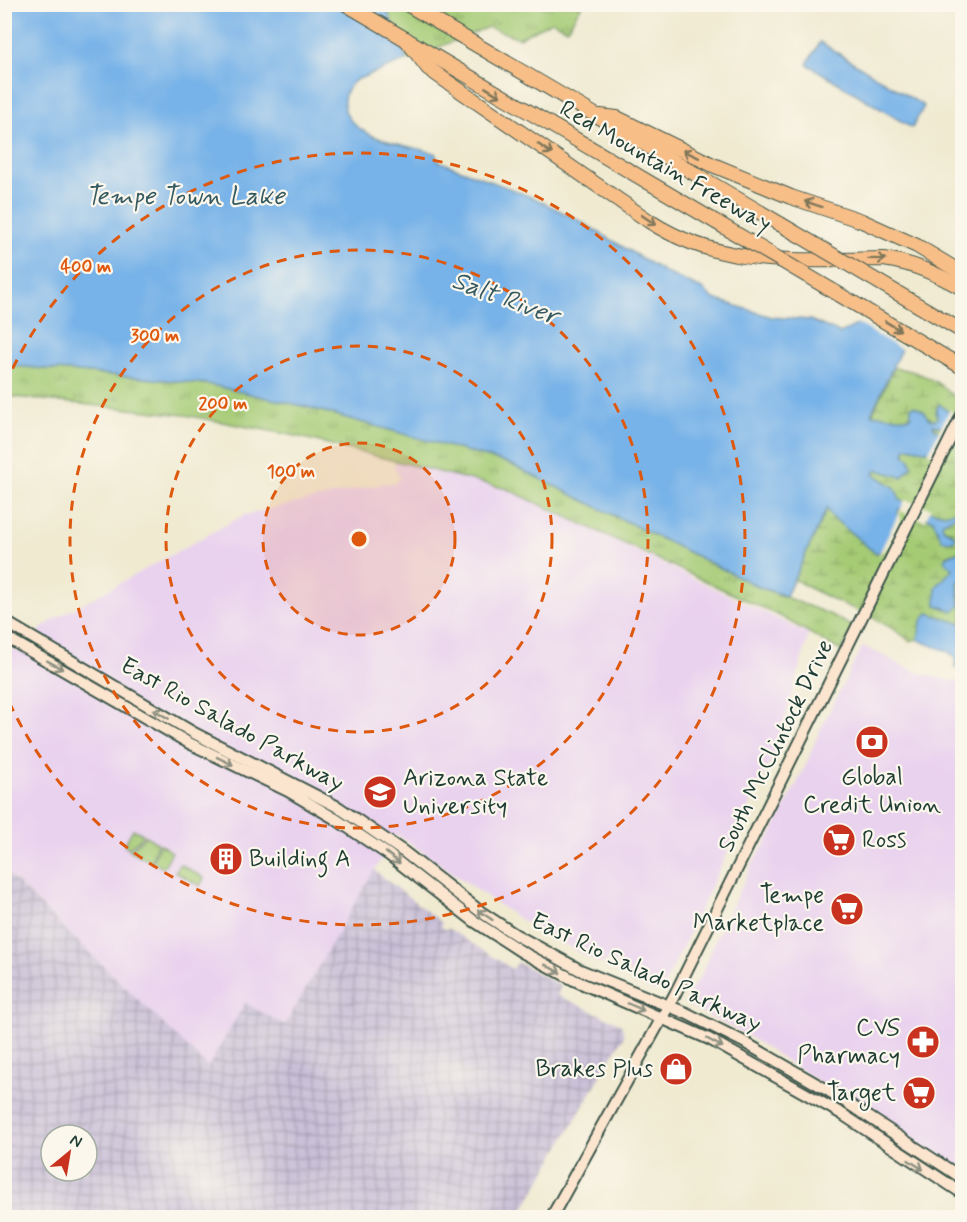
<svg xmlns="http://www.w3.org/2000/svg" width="967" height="1222" font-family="Mynerve,sans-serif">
<defs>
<pattern id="industrial-grid" width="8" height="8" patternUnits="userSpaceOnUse" patternTransform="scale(1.5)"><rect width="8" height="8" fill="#c9bfd7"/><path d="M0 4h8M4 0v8" fill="none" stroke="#a39caf"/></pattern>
<pattern id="wetland-marsh" width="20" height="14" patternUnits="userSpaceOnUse" patternTransform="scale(1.5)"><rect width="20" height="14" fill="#a5cb75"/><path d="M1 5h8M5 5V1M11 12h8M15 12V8" fill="none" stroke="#86a661"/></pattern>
<pattern id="park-tufts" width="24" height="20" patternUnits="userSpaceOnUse" patternTransform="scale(1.5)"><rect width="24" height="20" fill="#a5cb75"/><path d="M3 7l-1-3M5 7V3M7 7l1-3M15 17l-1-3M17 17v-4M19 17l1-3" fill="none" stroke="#86a661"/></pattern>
</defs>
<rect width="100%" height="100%" fill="#fbf7ec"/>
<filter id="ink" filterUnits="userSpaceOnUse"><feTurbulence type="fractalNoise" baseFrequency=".0167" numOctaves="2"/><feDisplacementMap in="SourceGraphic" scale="12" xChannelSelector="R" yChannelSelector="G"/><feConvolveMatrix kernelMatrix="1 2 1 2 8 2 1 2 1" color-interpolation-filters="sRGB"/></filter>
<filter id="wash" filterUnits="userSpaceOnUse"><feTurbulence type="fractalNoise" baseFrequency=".008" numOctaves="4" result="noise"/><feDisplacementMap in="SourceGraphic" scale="24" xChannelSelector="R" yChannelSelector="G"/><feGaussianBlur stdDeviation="1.35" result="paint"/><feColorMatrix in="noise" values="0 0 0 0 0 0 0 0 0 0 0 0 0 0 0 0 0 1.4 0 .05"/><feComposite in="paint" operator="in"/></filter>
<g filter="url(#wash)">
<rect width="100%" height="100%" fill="#f0ead1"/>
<g fill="#e9d2ee">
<polygon points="396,461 507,489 809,634 776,750 662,990 654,992 632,979 634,975 609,960 600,964 518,918 396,834 285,1025 208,1068 5,870 4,644 21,653 42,628 53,620 244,515 386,483 395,484 400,477 394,468"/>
<polygon points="863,646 919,673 962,683 962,1169 942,1161 745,1034 690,1007 687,1003 687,995 701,976 712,947 754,861 772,833 805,767 820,730"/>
</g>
<path fill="url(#industrial-grid)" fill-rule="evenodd" d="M4,870L208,1067L245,1003L285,1025L374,870L442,923L441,926L446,930L448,928L512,969L517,962L561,986L557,995L621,1024L624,1036L519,1217H5ZM51,1135H87V1171H51Z"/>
<g fill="#a5cb75" stroke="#628454" stroke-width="1.5">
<polygon points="133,829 144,835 129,848 124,845"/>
<polygon points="146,836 157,843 151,862 130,850"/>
<polygon points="159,844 172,852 163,868 153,862"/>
<polygon points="180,864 204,878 200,886 175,872"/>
</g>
<g fill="url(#wetland-marsh)" stroke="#628454" stroke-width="1.5">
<path d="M894,368C920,370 944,384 960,403L954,439L962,445V509L945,514L913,507L900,500L895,488L874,474L877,470L902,477L906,470L905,449L908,447L935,452L933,425L946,427L936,411L939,416L935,420L911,410L913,414L906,418L872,415Z"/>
<path d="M828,507L831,516L874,552L899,527L897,514L900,507L933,520L937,527L954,532L943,528L942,523L953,517L962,518V550L946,556L953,569L936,587V605L952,611L958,582L962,577V624L928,613L921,623L918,639L910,641C875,613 831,603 794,579Z"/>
</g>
<g fill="url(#park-tufts)" stroke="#628454" stroke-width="1.5">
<polygon points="385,5 582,5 567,29 552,21 519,38 488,27 407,60"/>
<polygon points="4,365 207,384 307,407 508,463 759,587 829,614 853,627 841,651 780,616 507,489 296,436 185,415 5,396"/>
</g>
<g fill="#77b2e8" stroke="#4b788e" stroke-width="1.5">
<path d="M16,4L385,5L407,60L356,80C348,86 343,94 344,105C348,139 407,145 435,153L438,161L534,198L580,221L666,273L702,289L714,299L772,317L810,320L840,333L861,323L902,347L871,414L906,418L911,417V407L914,406L924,411L928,419L935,420L938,418L936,411L939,404L950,413L946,427L933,425L935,429L945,434L935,452L908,447L905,449L904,454L910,459L912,466L902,477L877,470L874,474L895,488L900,500L913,507L945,514L962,509V518L953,517L942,523L943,528L957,537L953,541L942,540L933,520L900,508C895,515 900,518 899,526C897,537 886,546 878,553L874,552L831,516L827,508L786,596L759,587L508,463L307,407L207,384L5,365V7Z"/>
<polygon points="820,42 924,106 912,128 807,64"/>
<polygon points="962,550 962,577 958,583 960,606 953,611 936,605 936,587 953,569 944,560 946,557"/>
<path d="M928,613L962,624V668L955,667L956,658C945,646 930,648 918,639L921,622Z"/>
</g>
<g fill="#f0ead1">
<polygon points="862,320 904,344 904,351 855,322"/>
<polygon points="950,409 955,417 948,429 943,430 948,433 943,452 935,455 928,453"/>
<polygon points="905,500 931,508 925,521 900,511 902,526 893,543 878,556"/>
</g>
</g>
<g filter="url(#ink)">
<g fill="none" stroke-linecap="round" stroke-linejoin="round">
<defs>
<g id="secondary">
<polyline points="4,621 194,733 338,807 404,852 481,912 516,935 580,970 686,1013 742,1041 829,1091 962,1178"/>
<polyline points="4,636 189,743 288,791 334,818 389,855 474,921 522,952 574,980 709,1039 842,1114 962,1193"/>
<polyline points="551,1218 674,996 962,415"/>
</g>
<g id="highway">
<polyline points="346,4 716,222"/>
<polyline points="407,4 780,224"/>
<path d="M406,39L428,68L442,78L649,221C723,269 799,260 884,259C913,263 937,274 962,288"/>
<polyline points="600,116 617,118 713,165 791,197 862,221 917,246 962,273"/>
</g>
</defs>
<use href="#secondary" stroke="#3e574c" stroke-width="14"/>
<use href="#highway" stroke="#3e574c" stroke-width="16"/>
<use href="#secondary" stroke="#fce5cf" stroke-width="10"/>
<use href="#highway" stroke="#f7be88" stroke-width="14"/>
<defs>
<g id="highway-bridge">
<polyline points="716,222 962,367"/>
<polyline points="780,224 962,331"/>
</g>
</defs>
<use href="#highway-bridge" stroke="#3e574c" stroke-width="16" stroke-linecap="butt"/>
<use href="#highway-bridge" stroke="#f7be88" stroke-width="14"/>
</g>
<defs><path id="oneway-shaft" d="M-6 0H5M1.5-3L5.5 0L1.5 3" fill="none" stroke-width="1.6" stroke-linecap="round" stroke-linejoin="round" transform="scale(1.5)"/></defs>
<g stroke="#80775a">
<use href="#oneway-shaft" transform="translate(493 92) rotate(31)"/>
<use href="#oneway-shaft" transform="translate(545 149) rotate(35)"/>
<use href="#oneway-shaft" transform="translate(691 154) rotate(-155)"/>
<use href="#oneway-shaft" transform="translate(813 204) rotate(-162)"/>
<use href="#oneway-shaft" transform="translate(649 220) rotate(34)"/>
<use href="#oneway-shaft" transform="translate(877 259) rotate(1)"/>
<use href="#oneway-shaft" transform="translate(893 326) rotate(31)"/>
</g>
<g stroke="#8e9182">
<use href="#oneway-shaft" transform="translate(55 665) rotate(29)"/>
<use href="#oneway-shaft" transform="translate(161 714) rotate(-149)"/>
<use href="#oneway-shaft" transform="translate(225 761) rotate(26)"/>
<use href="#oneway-shaft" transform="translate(393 858) rotate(38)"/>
<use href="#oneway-shaft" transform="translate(485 915) rotate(-146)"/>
<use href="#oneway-shaft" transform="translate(553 969) rotate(29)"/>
<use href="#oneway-shaft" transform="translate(636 1007) rotate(23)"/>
<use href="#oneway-shaft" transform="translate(715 1043) rotate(28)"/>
<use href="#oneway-shaft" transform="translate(916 1165) rotate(33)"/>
</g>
</g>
<circle cx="359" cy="539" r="96" fill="#de580e" fill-opacity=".12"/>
<g fill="none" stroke="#de580e" stroke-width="3" stroke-dasharray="10 8">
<circle cx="359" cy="539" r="96"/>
<circle cx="359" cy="539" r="193"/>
<circle cx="359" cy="539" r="289"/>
<path d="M5 385A386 386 0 1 1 5 693"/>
</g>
<defs>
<symbol id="bank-disc" viewBox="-11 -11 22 22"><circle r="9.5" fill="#c8321e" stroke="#fbf7ec"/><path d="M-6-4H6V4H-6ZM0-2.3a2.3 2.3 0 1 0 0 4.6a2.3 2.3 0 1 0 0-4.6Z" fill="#fff"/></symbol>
<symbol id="university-disc" viewBox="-11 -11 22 22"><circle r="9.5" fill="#c8321e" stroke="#fbf7ec"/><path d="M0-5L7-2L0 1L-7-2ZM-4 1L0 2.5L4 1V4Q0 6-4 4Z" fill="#fff"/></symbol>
<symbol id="supermarket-disc" viewBox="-11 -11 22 22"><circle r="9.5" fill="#c8321e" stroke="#fbf7ec"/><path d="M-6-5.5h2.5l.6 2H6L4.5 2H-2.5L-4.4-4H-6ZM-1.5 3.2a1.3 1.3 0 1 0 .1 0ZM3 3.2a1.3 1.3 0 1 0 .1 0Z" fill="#fff"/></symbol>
<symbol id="building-disc" viewBox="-11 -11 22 22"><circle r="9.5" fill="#c8321e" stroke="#fbf7ec"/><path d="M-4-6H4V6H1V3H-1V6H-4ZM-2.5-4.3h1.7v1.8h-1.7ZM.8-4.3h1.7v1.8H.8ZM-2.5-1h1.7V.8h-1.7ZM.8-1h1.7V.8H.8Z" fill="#fff"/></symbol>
<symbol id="pharmacy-disc" viewBox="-11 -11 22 22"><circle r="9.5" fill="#c8321e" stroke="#fbf7ec"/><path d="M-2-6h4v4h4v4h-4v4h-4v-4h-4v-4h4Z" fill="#fff"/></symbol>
<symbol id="shop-disc" viewBox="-11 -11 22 22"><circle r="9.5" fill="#c8321e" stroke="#fbf7ec"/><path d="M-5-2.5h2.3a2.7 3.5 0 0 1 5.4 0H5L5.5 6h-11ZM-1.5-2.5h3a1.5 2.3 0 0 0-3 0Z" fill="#fff"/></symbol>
</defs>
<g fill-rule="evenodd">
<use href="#bank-disc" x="853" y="723" width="38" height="38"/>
<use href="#university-disc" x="361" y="773" width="38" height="38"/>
<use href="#supermarket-disc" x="820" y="821" width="38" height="38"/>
<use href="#building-disc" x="207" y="840" width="38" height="38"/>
<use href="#supermarket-disc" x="828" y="890" width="38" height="38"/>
<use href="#pharmacy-disc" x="904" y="1023" width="38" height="38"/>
<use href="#shop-disc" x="657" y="1050" width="38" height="38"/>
<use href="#supermarket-disc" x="900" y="1074" width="38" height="38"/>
</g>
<g text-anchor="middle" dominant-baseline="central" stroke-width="4.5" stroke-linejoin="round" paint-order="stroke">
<g font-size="24" fill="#1f3d34" stroke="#fbf7ec">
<text transform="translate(665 167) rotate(30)">Red Mountain Freeway</text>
<text transform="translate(232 725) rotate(29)">East Rio Salado Parkway</text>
<text transform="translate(776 746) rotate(-64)">South McClintock Drive</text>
<text transform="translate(646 973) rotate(25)">East Rio Salado Parkway</text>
</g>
<g font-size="24" fill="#1f3d34" stroke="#fbf7ec" text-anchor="end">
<text x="872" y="777" text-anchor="middle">Global<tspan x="872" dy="28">Credit Union</tspan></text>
<text x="403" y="778" text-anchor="start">Arizona State<tspan x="403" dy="28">University</tspan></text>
<text x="862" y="840" text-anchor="start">Ross</text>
<text x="249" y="859" text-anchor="start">Building A</text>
<text x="824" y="895">Tempe<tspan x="824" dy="28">Marketplace</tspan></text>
<text x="900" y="1028">CVS<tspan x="900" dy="28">Pharmacy</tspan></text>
<text x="653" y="1069">Brakes Plus</text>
<text x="896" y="1093">Target</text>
</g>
<g font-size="26" font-style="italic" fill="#355a61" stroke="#fbf7ec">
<text x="185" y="197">Tempe Town Lake</text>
<text transform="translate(505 299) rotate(20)">Salt River</text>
</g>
</g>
<circle cx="359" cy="539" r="9" fill="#de580e" stroke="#fbf7ec" stroke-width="3"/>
<g font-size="18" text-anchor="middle" font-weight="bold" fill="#de580e" stroke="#fbf7ec" stroke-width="4.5" stroke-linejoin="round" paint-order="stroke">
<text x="86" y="272">400 m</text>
<text x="155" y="341">300 m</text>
<text x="223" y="409">200 m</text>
<text x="291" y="477">100 m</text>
</g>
<rect width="967" height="1222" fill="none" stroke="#fbf7ec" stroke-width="24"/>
<g transform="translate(69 1153) rotate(30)"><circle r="28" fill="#fbf7ec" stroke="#a3ada2" stroke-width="1.5"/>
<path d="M0-4.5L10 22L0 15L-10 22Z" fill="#c8321e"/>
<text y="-9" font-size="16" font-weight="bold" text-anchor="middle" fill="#1f3d34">N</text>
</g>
</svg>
